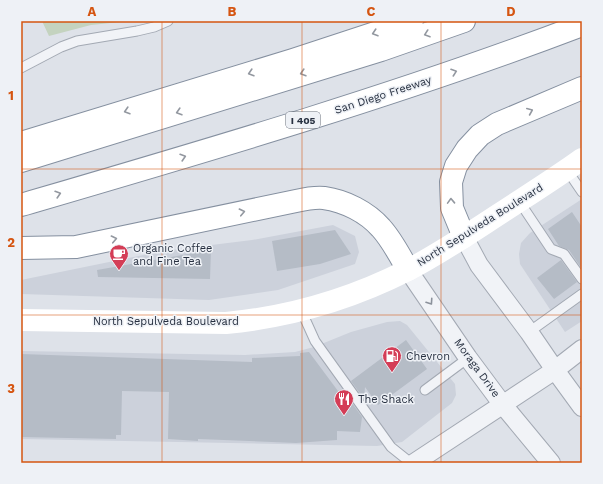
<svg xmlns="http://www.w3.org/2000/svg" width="603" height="484" font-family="'Work Sans',sans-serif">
<rect width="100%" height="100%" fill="#dee2e9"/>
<g fill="#ccd1db">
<polygon points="582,199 582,321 565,332 520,264 519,254 521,243 530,233"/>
<polygon points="333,225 355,236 359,252 355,264 278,290 209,300 21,294 21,280 163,251 252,240"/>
<polygon points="400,321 407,325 455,384 456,395 452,403 402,442 377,446 21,439 21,351 245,355 295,352 314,347 351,332 387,322"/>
</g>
<polygon fill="#c4d3bf" points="42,21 130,21 91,25 49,36"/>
<g fill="#b5bcc6">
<polygon points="572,212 582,227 582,269 569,250 559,246 548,229"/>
<polygon points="335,230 351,254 320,264 277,271 272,241"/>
<polygon points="211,250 210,279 98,277 97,270"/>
<polygon points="561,260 577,282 554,299 537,278"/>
<polygon points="406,340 427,369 378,405 365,387 364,399 351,381"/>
<polygon points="309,352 338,391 342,389 362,417 360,432 337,431 337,440 296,443 198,439 198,441 168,439 169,392 122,391 121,435 116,435 116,439 21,437 21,354 252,362 252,358 300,356 300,353"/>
</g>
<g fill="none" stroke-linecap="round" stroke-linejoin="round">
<defs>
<g id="service">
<polyline points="21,68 61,47 77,41 137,31 154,27 168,21"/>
<polyline points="567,170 582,192"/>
<polyline points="519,201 551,249 564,254 582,279"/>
<polyline points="301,310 315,341 391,447 411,463"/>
<polyline points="529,332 582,294"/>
<polyline points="425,390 468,358"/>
</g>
<g id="minor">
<polyline points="464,237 479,265 529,332 555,370 582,407"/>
<polyline points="408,270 468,358 503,405 551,463"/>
<polyline points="414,463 555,370 582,349"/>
</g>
<g id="motorway">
<polyline points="21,143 293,60 412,21"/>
<polyline points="21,161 381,50 464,21"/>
<path d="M21,205C209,150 398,95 582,25"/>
<polyline points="464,237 452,208 451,182 456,166 467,149 480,135 497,124 582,88"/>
<path d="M21,248L76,247L296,201C305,199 314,197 324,198C345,201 367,212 381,228C392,240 400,256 408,270"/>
</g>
</defs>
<use href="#service" stroke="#a3a9b3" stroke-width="11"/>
<use href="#minor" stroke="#a3a9b3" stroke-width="20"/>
<use href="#motorway" stroke="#8590a0" stroke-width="24"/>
<use href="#service" stroke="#f1f3f7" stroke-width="9"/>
<use href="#minor" stroke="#f1f3f7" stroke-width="18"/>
<path stroke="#fff" stroke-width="22" d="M21,320L226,323C289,317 351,299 408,270C441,253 473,231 504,211C530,194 557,177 582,159"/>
<use href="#motorway" stroke="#fff" stroke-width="22"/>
</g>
<defs><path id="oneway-chevron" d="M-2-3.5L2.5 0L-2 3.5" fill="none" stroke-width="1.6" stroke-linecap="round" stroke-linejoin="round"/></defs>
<g stroke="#9398a0">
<use href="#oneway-chevron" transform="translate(375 33) rotate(162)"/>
<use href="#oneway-chevron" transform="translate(427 34) rotate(161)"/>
<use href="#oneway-chevron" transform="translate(454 72) rotate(-19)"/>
<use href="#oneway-chevron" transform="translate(251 73) rotate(163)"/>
<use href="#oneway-chevron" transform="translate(303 73) rotate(163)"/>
<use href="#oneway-chevron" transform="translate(127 111) rotate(163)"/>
<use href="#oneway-chevron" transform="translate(530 111) rotate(-23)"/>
<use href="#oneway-chevron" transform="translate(179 112) rotate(163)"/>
<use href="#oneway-chevron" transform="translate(183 157) rotate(-17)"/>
<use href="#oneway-chevron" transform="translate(58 194) rotate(-17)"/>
<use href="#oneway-chevron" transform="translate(451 201) rotate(-92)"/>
<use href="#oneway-chevron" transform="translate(242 212) rotate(-12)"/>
<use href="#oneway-chevron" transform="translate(114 239) rotate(-12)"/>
</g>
<use stroke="#8c929c" href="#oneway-chevron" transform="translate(430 302) rotate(56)"/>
<path fill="none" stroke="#d55511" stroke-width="1" stroke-opacity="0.55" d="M162,21V463M302,21V463M441,21V463M21,169H582M21,315H582"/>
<defs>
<symbol id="cafe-pin" viewBox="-11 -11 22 30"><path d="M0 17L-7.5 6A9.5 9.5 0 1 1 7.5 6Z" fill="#d43d56" stroke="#eef1f6"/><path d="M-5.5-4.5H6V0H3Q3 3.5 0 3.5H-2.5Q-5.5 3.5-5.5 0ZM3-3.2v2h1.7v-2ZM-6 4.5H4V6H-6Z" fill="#fff"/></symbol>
<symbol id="fuel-pin" viewBox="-11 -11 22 30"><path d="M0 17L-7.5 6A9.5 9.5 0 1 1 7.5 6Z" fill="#d43d56" stroke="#eef1f6"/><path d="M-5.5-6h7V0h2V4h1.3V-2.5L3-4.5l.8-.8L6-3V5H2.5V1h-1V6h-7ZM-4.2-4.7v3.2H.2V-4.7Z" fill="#fff"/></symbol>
<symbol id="restaurant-pin" viewBox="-11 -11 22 30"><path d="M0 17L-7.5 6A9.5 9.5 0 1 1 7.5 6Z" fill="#d43d56" stroke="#eef1f6"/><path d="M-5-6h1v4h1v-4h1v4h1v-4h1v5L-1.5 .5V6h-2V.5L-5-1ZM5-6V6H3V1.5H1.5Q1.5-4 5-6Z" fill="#fff"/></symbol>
</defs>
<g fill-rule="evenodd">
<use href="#cafe-pin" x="108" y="243" width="22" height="30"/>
<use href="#fuel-pin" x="381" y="345" width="22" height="30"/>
<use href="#restaurant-pin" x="333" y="388" width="22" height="30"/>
</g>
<g text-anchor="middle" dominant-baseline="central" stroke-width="3" stroke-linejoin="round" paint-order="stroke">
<rect fill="#eef1f6" stroke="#636a77" stroke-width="1" x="286" y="112" width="34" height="16" rx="3"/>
<g font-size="10" font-weight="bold" fill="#273040">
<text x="303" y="120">I 405</text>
</g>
<g font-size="11" fill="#273040" stroke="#eef1f6">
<text transform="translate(383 95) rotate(-18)">San Diego Freeway</text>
<text transform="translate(480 225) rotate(-32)">North Sepulveda Boulevard</text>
<text x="166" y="321">North Sepulveda Boulevard</text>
<text transform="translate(477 368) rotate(54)">Moraga Drive</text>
</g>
<g font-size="11" fill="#273040" stroke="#eef1f6" text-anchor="start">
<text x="133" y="248">Organic Coffee<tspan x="133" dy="13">and Fine Tea</tspan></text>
<text x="406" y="356">Chevron</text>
<text x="358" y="399">The Shack</text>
</g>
</g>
<rect width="603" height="484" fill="none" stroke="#eef1f6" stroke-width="44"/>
<rect x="22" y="22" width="559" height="440" fill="none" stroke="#d55511" stroke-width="1.5"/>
<g font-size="13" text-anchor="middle" font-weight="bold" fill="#d55511">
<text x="92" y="16">A</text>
<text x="232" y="16">B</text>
<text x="371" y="16">C</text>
<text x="511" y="16">D</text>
<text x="11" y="100">1</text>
<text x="11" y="247">2</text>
<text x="11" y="393">3</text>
</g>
</svg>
